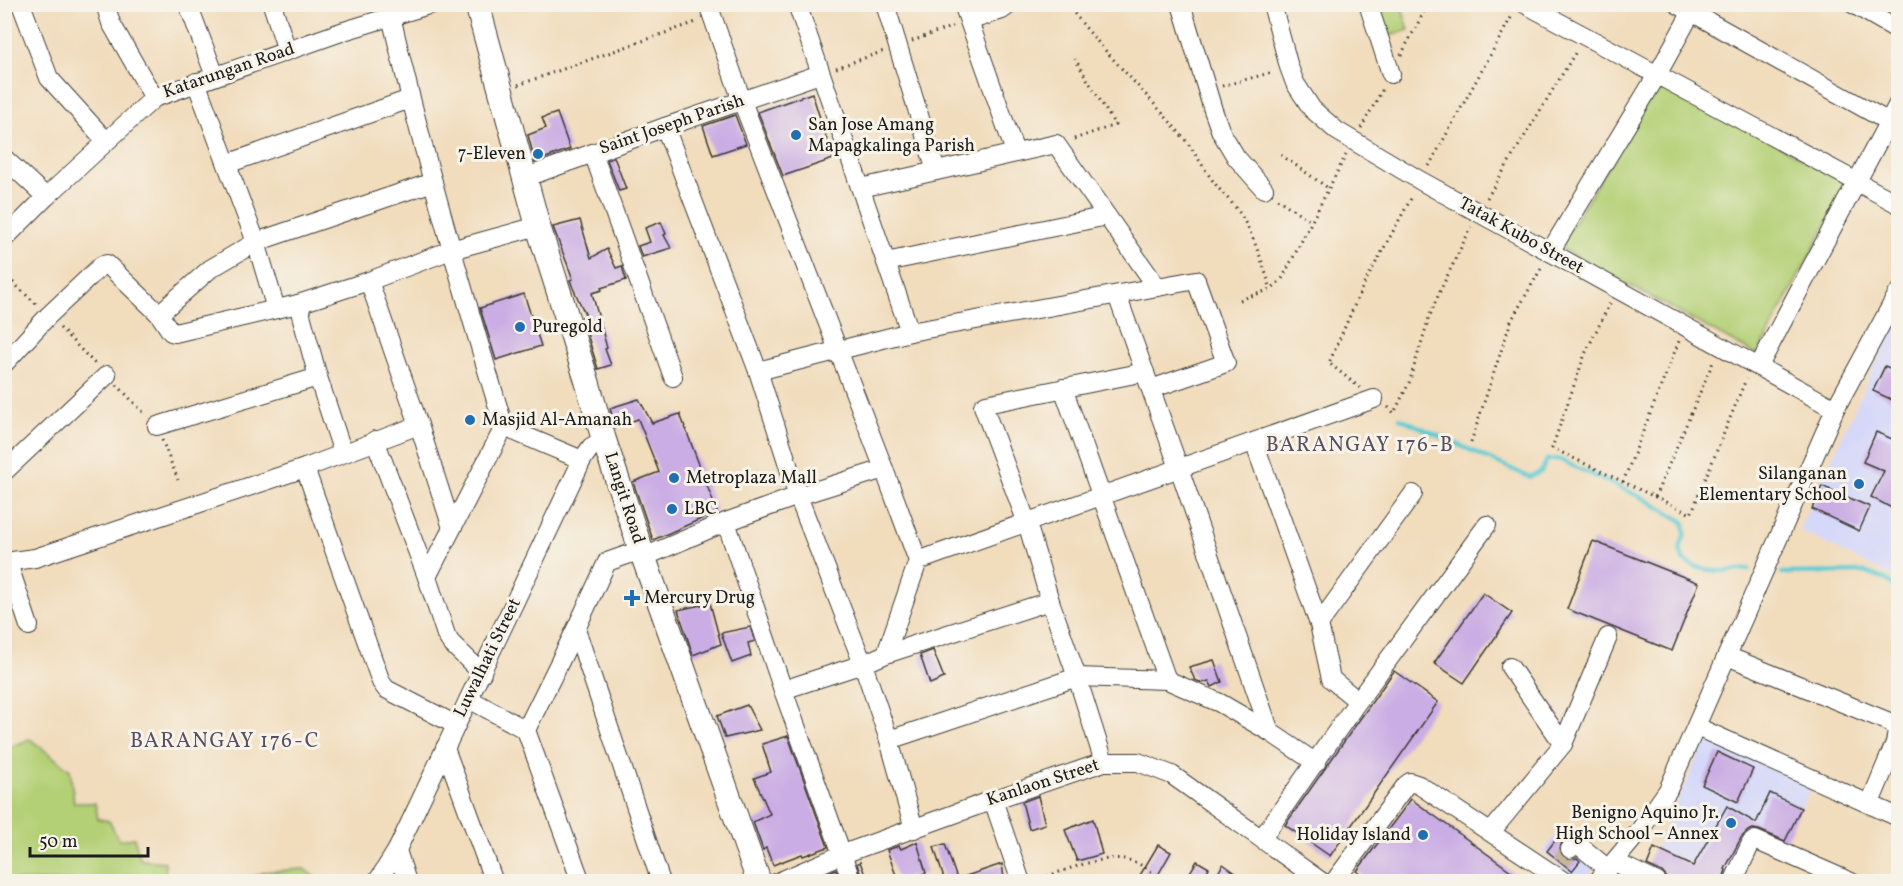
<svg xmlns="http://www.w3.org/2000/svg" width="1903" height="886" font-family="Vollkorn,serif">
<rect width="100%" height="100%" fill="#f7f3e8"/>
<filter id="ink" filterUnits="userSpaceOnUse"><feTurbulence type="fractalNoise" baseFrequency=".0167" numOctaves="2"/><feDisplacementMap in="SourceGraphic" scale="12" xChannelSelector="R" yChannelSelector="G"/><feConvolveMatrix kernelMatrix="1 2 1 2 8 2 1 2 1" color-interpolation-filters="sRGB"/></filter>
<filter id="wash" filterUnits="userSpaceOnUse"><feTurbulence type="fractalNoise" baseFrequency=".008" numOctaves="4" result="noise"/><feDisplacementMap in="SourceGraphic" scale="24" xChannelSelector="R" yChannelSelector="G"/><feGaussianBlur stdDeviation="1.35" result="paint"/><feColorMatrix in="noise" values="0 0 0 0 0 0 0 0 0 0 0 0 0 0 0 0 0 1.4 0 .05"/><feComposite in="paint" operator="in"/></filter>
<g filter="url(#wash)">
<rect width="100%" height="100%" fill="#f1dcbc"/>
<g fill="#d6d8f9">
<polygon points="1898,315 1898,580 1799,530"/>
<polygon points="1708,735 1813,783 1781,849 1752,838 1732,881 1661,881 1644,874"/>
<polygon points="1564,826 1603,859 1583,881 1578,881 1542,852"/>
</g>
<g fill="#b4d076" stroke="#687649" stroke-width="1.5">
<polygon points="1374,5 1401,5 1409,30 1384,37"/>
<polygon points="1660,80 1848,183 1757,355 1559,247"/>
<polygon points="30,739 70,770 74,803 95,803 98,819 109,821 119,840 134,838 141,860 165,862 166,881 5,881 5,749"/>
<polygon points="304,869 320,881 244,881 265,872"/>
</g>
<g fill="none" stroke-linecap="round" stroke-linejoin="round">
<g stroke="#5dcad2" stroke-width="4.5">
<path d="M1400,418L1529,477L1541,472L1547,460L1558,459L1645,499L1684,522L1685,533L1680,549L1683,560C1705,574 1723,572 1749,569"/>
<polyline points="1782,573 1864,572 1887,580 1898,590"/>
</g>
</g>
<g id="blocks">
<g fill="#caade4">
<polygon points="812,93 833,159 783,176 758,112"/>
<polygon points="557,113 570,149 535,162 528,135 546,128 542,118"/>
<polygon points="735,115 746,144 713,155 703,126"/>
<polygon points="614,157 626,189 619,191 607,160"/>
<polygon points="580,220 591,258 607,249 616,268 622,266 626,280 601,288 602,290 592,293 607,348 605,349 611,365 598,369 582,317 586,316 573,288 570,280 573,279 553,227"/>
<polygon points="661,222 666,234 664,235 671,248 642,257 638,246 650,242 645,228"/>
<polygon points="524,294 541,346 496,360 480,308"/>
<polygon points="1885,366 1899,372 1899,403 1873,391"/>
<polygon points="639,399 652,423 680,414 717,512 653,540 633,482 659,472 638,419 615,427 610,408"/>
<polygon points="1876,432 1899,442 1899,512 1871,497 1884,471 1863,462"/>
<polygon points="1822,486 1870,507 1859,531 1812,509"/>
<polygon points="1593,541 1699,583 1672,651 1567,609"/>
<polygon points="1483,593 1512,613 1464,683 1434,663"/>
<polygon points="710,603 721,644 693,655 678,610"/>
<polygon points="750,627 755,641 748,643 751,656 732,663 721,633"/>
<polygon points="933,650 944,678 930,684 920,655"/>
<polygon points="1214,660 1222,682 1212,687 1209,681 1202,683 1195,680 1189,667"/>
<polygon points="1394,671 1438,702 1330,856 1285,825"/>
<polygon points="747,705 760,730 725,738 717,716"/>
<polygon points="788,736 828,847 803,856 802,854 773,865 766,848 763,850 753,822 770,814 754,778 771,772 762,744"/>
<polygon points="1717,752 1753,769 1738,802 1702,785"/>
<polygon points="1770,793 1801,808 1785,841 1759,830 1753,829 1748,831 1741,838 1725,869 1726,870 1722,882 1673,882 1668,879 1662,872 1647,865 1654,848 1693,866 1727,806 1756,823"/>
<polygon points="1038,796 1045,824 1029,829 1022,802"/>
<polygon points="1411,799 1526,882 1370,882 1357,871"/>
<polygon points="1093,819 1102,854 1077,861 1065,830"/>
<polygon points="1557,838 1562,842 1559,851 1563,857 1568,860 1577,858 1580,861 1572,871 1547,851"/>
<polygon points="917,842 926,873 913,877 912,876 898,881 887,850 899,846 901,849"/>
<polygon points="945,844 957,879 1002,864 1004,878 994,882 945,882 934,847"/>
<polygon points="1158,845 1171,852 1154,882 1136,882"/>
<polygon points="1197,861 1209,868 1200,882 1194,882 1187,877"/>
<polygon points="860,862 868,882 863,882 857,864"/>
<polygon points="1223,864 1248,882 1225,882 1216,877"/>
<polygon points="836,869 840,882 808,882"/>
</g>
</g>
</g>
<g filter="url(#ink)">
<use href="#blocks" fill-opacity="0" stroke="#3c3934" stroke-width="1.5"/>
<g fill="none" stroke-linecap="round" stroke-linejoin="round">
<polyline stroke="#c6b69c" stroke-width="18" stroke-dasharray="18 9" stroke-linecap="butt" points="1561,862 1570,849"/>
<defs>
<g id="minor">
<polyline points="21,4 49,78 106,141"/>
<polyline points="105,4 111,23 154,98"/>
<polyline points="188,4 215,76"/>
<polyline points="272,4 287,51"/>
<polyline points="708,4 742,101 884,469 918,561 886,654"/>
<polyline points="797,4 910,332"/>
<polyline points="885,4 936,171"/>
<polyline points="963,4 1015,152"/>
<polyline points="1181,4 1213,110 1221,132 1236,157 1264,189"/>
<polyline points="1272,4 1289,67 1295,83 1312,109 1337,131 1421,181 1835,409"/>
<polyline points="1368,4 1391,74"/>
<polyline points="1525,4 1898,204"/>
<polyline points="1677,4 1889,122"/>
<polyline points="1853,4 1898,30"/>
<path d="M391,16C423,155 463,291 504,427L427,577"/>
<polyline points="969,21 1002,10 1010,4"/>
<polyline points="196,82 256,242 276,309"/>
<polyline points="665,127 758,371 798,496 863,664 889,740 914,829"/>
<polyline points="593,153 673,377"/>
<polyline points="4,158 46,197"/>
<polyline points="227,164 410,99"/>
<polyline points="524,178 665,127 820,74"/>
<polyline points="861,188 1056,144 1157,287"/>
<polyline points="4,239 46,197 154,98 344,31 432,4"/>
<polyline points="1550,252 1657,75 1696,4"/>
<polyline points="886,262 1107,216"/>
<polyline points="369,281 419,425 452,528"/>
<polyline points="1117,295 1179,468 1270,732"/>
<polyline points="298,304 318,377 343,453"/>
<polyline points="159,314 210,269 256,242 433,182"/>
<polyline points="4,364 48,316 102,265 107,264 159,314 171,332 175,333 298,304 369,281 451,250 538,226"/>
<polyline points="1759,366 1898,104"/>
<polyline points="758,371 910,332 1196,280 1226,363 1151,389"/>
<polyline points="1063,388 1167,680"/>
<polyline points="157,426 318,377"/>
<polyline points="504,427 582,460"/>
<polyline points="375,440 427,577 446,635 451,643 482,673"/>
<polyline points="1254,442 1319,624 1331,679 1358,701"/>
<polyline points="305,468 381,682 386,689 456,725"/>
<polyline points="4,472 107,375"/>
<polyline points="726,522 783,690 852,882"/>
<polyline points="644,557 726,522 798,496 884,469"/>
<polyline points="4,561 10,569 29,626"/>
<polyline points="918,561 1374,399"/>
<polyline points="5,562 35,558 305,468 419,425"/>
<polyline points="1319,624 1413,494"/>
<polyline points="576,629 661,882"/>
<polyline points="1727,656 1892,723 1897,730 1895,743 1870,803"/>
<polyline points="1510,667 1563,744"/>
<polyline points="783,690 863,664 886,654 1050,601"/>
<polyline points="469,699 526,730 581,882"/>
<polyline points="1697,727 1898,817"/>
<polyline points="526,730 576,629 607,562 641,550"/>
<polyline points="889,740 1077,677 1167,680 1220,703 1270,732 1316,763"/>
<polyline points="445,748 494,882"/>
<polyline points="1104,762 1077,677 1050,601 1027,523 983,406 986,404 1145,372"/>
<polyline points="993,800 1021,882"/>
<polyline points="1491,832 1563,744 1608,637"/>
<polyline points="1262,838 1358,701 1487,525"/>
<polyline points="1570,849 1574,845 1580,846 1608,869"/>
<polyline points="397,850 407,882"/>
<polyline points="1615,862 1657,882"/>
<polyline points="377,882 397,850 582,460 591,447 604,440"/>
<polyline points="778,882 843,854 993,800 1104,762 1138,762 1172,775 1322,882"/>
<polyline points="1334,882 1406,785 1410,782 1419,785 1565,882"/>
<polyline points="1597,882 1638,833 1668,790 1835,409 1898,293"/>
<polyline points="1733,882 1751,843 1755,840 1851,882"/>
</g>
<polyline id="major" points="477,4 538,226 587,381 604,440 641,550 759,882"/>
</defs>
<use href="#minor" stroke="#3c3934" stroke-width="20"/>
<use href="#major" stroke="#3c3934" stroke-width="26"/>
<g stroke="#3c3934" stroke-width="3" stroke-dasharray="1.5 4.5" stroke-linecap="butt">
<path d="M1067,4C1102,51 1145,91 1182,136C1194,150 1202,166 1213,181C1222,194 1234,203 1242,217C1255,239 1263,265 1271,289"/>
<polyline points="912,41 954,26"/>
<polyline points="1401,55 1428,4"/>
<polyline points="836,68 884,51"/>
<polyline points="518,85 699,21"/>
<polyline points="1222,86 1273,72"/>
<polyline points="1361,128 1384,87"/>
<polyline points="1074,139 1115,125 1075,59"/>
<polyline points="1281,155 1328,188"/>
<polyline points="1429,166 1513,14"/>
<polyline points="1487,198 1577,50"/>
<polyline points="1277,199 1311,221"/>
<polyline points="4,274 36,304"/>
<polyline points="1240,300 1271,289 1282,279 1346,155"/>
<polyline points="1610,303 1585,354 1552,448 1691,514 1746,379"/>
<polyline points="60,328 95,364"/>
<polyline points="117,385 146,415"/>
<polyline points="1360,388 1329,363 1363,286 1413,195"/>
<polyline points="1388,407 1394,413 1409,383 1429,318 1440,291 1471,227"/>
<polyline points="162,440 178,480"/>
<polyline points="1471,442 1511,321 1542,267"/>
<polyline points="1623,482 1679,341"/>
<polyline points="1655,497 1714,360"/>
<path d="M1036,880C1058,873 1101,855 1124,859C1140,862 1152,872 1166,882"/>
</g>
<use href="#minor" stroke="#fff" stroke-width="18"/>
<use href="#major" stroke="#fff" stroke-width="24"/>
</g>
</g>
<g fill="#1f6fb2" stroke="#f7f3e8" stroke-width="2">
<circle cx="796" cy="135" r="6"/>
<circle cx="538" cy="154" r="6"/>
<circle cx="520" cy="327" r="6"/>
<circle cx="470" cy="420" r="6"/>
<circle cx="674" cy="478" r="6"/>
<circle cx="1859" cy="484" r="6"/>
<circle cx="672" cy="509" r="6"/>
<path d="M629 589h6v6h6v6h-6v6h-6v-6h-6v-6h6z"/>
<circle cx="1731" cy="823" r="6"/>
<circle cx="1423" cy="835" r="6"/>
</g>
<g text-anchor="middle" dominant-baseline="central" stroke-width="6" stroke-linejoin="round" paint-order="stroke">
<g font-size="18" fill="#1c1c1c" stroke="#f7f3e8">
<text transform="translate(229 71) rotate(-19)">Katarungan Road</text>
<text transform="translate(672 125) rotate(-19)">Saint Joseph Parish</text>
<text transform="translate(1521 236) rotate(29)">Tatak Kubo Street</text>
<text transform="translate(624 498) rotate(72)">Langit Road</text>
<text transform="translate(488 658) rotate(-64)">Luwalhati Street</text>
<text transform="translate(1043 783) rotate(-18)">Kanlaon Street</text>
</g>
<g font-size="18" fill="#1c1c1c" stroke="#f7f3e8" text-anchor="start">
<text x="808" y="125">San Jose Amang<tspan x="808" dy="21">Mapagkalinga Parish</tspan></text>
<text x="526" y="154" text-anchor="end">7-Eleven</text>
<text x="532" y="327">Puregold</text>
<text x="482" y="420">Masjid Al-Amanah</text>
<text x="1847" y="474" text-anchor="end">Silanganan<tspan x="1847" dy="21">Elementary School</tspan></text>
<text x="686" y="478">Metroplaza Mall</text>
<text x="684" y="509">LBC</text>
<text x="644" y="598">Mercury Drug</text>
<text x="1719" y="813" text-anchor="end">Benigno Aquino Jr.<tspan x="1719" dy="21">High School – Annex</tspan></text>
<text x="1411" y="835" text-anchor="end">Holiday Island</text>
</g>
<g font-size="21" letter-spacing="1.5" fill="#594f62" stroke="#f7f3e8">
<text x="1360" y="445">BARANGAY 176-B</text>
<text x="225" y="741">BARANGAY 176-C</text>
</g>
</g>
<rect width="1903" height="886" fill="none" stroke="#f7f3e8" stroke-width="24"/>
<path d="M30 847v9h118v-9" fill="none" stroke="#1c1c1c" stroke-width="3"/>
<text x="39" y="847" font-size="18" fill="#1c1c1c" stroke="#f7f3e8" stroke-width="4.5" paint-order="stroke">50 m</text>
</svg>
